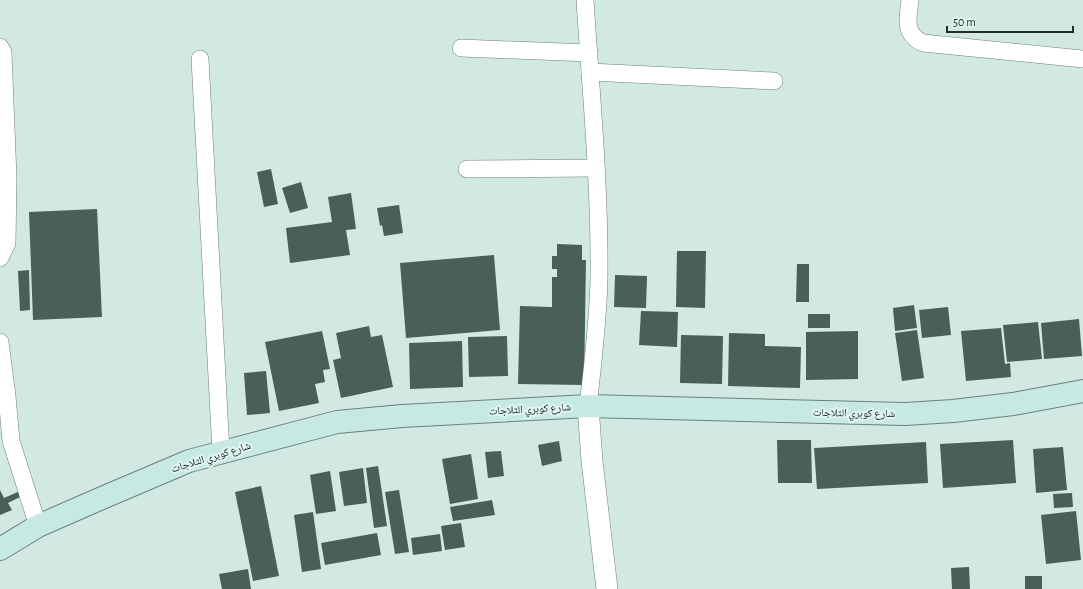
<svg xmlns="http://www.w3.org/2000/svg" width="1083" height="589" font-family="'Alegreya Sans','Noto Naskh Arabic',sans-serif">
<rect width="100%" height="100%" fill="#d1e8e3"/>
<g fill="#4a5e5a">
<polygon points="271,169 278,204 264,207 257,172"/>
<polygon points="301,182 308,208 290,213 282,188"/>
<polygon points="351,193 356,229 346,230 350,255 290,263 286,228 332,222 328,197"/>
<polygon points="399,205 403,233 384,236 382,225 380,226 377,208"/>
<polygon points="97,209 102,317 33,320 29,212"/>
<polygon points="557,244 582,245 582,260 586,260 584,385 518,384 520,306 552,307 552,277 557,277 557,269 552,269 552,256 557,256"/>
<polygon points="677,251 706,251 705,308 676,307"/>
<polygon points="494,255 500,330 406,338 400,263"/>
<polygon points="797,264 809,264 809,302 796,302"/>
<polygon points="29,270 30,310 20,311 18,271"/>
<polygon points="615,275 647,276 646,308 614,307"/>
<polygon points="914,305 917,328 895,331 893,308"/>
<polygon points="948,307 951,335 922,338 919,310"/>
<polygon points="641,311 678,312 677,347 639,345"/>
<rect x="808" y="314" width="22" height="14"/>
<polygon points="1079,319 1082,356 1044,359 1041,323"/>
<polygon points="1038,322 1042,359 1007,362 1003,325"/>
<polygon points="369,326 371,337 382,335 393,387 341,398 333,360 341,358 336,333"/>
<polygon points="1001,328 1005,364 1010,363 1011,377 966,381 961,331"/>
<polygon points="917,330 924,378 902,381 895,333"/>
<polygon points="322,331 330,369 323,370 325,382 315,384 319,403 279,411 265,342"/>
<polygon points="858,331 858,379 806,380 806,332"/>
<polygon points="729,333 765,334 765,346 801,347 800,388 728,386"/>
<polygon points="681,335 723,336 722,384 680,383"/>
<polygon points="507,336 508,376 469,377 468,337"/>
<polygon points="462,341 463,387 410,389 409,343"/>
<polygon points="266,371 270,413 247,415 244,373"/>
<polygon points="777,440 811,440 812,483 778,483"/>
<polygon points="1013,440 1016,483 943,488 940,444"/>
<polygon points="559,441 562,461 542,466 538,445"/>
<polygon points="926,442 928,483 817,489 814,448"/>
<polygon points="1063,447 1067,490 1036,493 1033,449"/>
<polygon points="501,451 504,476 488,478 485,452"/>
<polygon points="471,454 478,499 450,504 442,459"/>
<polygon points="378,466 387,526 374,528 366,468"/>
<polygon points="363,468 367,503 344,506 339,472"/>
<polygon points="330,471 336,511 316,514 310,475"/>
<polygon points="261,486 279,576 253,581 235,492"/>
<polygon points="0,490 4,498 20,491 22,496 8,503 12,510 0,515"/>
<polygon points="399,490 409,552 395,554 385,492"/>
<polygon points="1072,493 1073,507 1054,508 1053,494"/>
<polygon points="492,500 495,515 453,521 450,507"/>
<polygon points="1076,511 1081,560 1046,564 1041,515"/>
<polygon points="313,512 321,569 302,572 294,515"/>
<polygon points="461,523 465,547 445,550 441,526"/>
<polygon points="377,533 381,555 325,565 321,543"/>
<polygon points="440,534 442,551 413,555 411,538"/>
<polygon points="969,567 970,589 952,589 951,568"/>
<polygon points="248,569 251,589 222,589 219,574"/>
<rect x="1025" y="576" width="17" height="13"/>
</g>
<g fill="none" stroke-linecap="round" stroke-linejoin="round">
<defs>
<g id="minor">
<path d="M585,0C591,93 600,186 599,279C598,321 593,364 588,406"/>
<path d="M910,0C908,18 903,34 923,43L1083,59"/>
<polyline points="0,47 3,52 8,178 7,243 0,258"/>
<polyline points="461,48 589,53"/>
<polyline points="200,59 221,452"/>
<polyline points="590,72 774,81"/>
<polyline points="467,169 596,168"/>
<polyline points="0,342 7,396 11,441 38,526"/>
</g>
<polyline id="tertiary" points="588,406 592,461 607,589"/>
<polyline id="secondary" points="0,549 38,526 102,498 189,461 337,422 402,416 588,406 905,414 953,411 1013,404 1083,391"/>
</defs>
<use href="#minor" stroke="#6c807c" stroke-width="18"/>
<use href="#tertiary" stroke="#6c807c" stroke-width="22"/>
<use href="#secondary" stroke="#6c807c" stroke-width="24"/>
<use href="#minor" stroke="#fff" stroke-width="17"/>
<use href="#tertiary" stroke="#fff" stroke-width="21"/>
<use href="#secondary" stroke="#c7e9e4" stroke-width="22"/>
</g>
<g text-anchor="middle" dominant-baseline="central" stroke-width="4" stroke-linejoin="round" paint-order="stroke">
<g font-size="11" fill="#232c2a" stroke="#def5f0">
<text transform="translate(530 409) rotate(-3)">شارع كوبري الثلاجات</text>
<text transform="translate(854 413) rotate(1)">شارع كوبري الثلاجات</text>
<text transform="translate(211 457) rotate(-17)">شارع كوبري الثلاجات</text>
</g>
</g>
<path d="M947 26v6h126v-6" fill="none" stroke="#232c2a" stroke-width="2"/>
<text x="953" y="26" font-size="12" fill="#232c2a" stroke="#def5f0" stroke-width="3" paint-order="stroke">50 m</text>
</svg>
